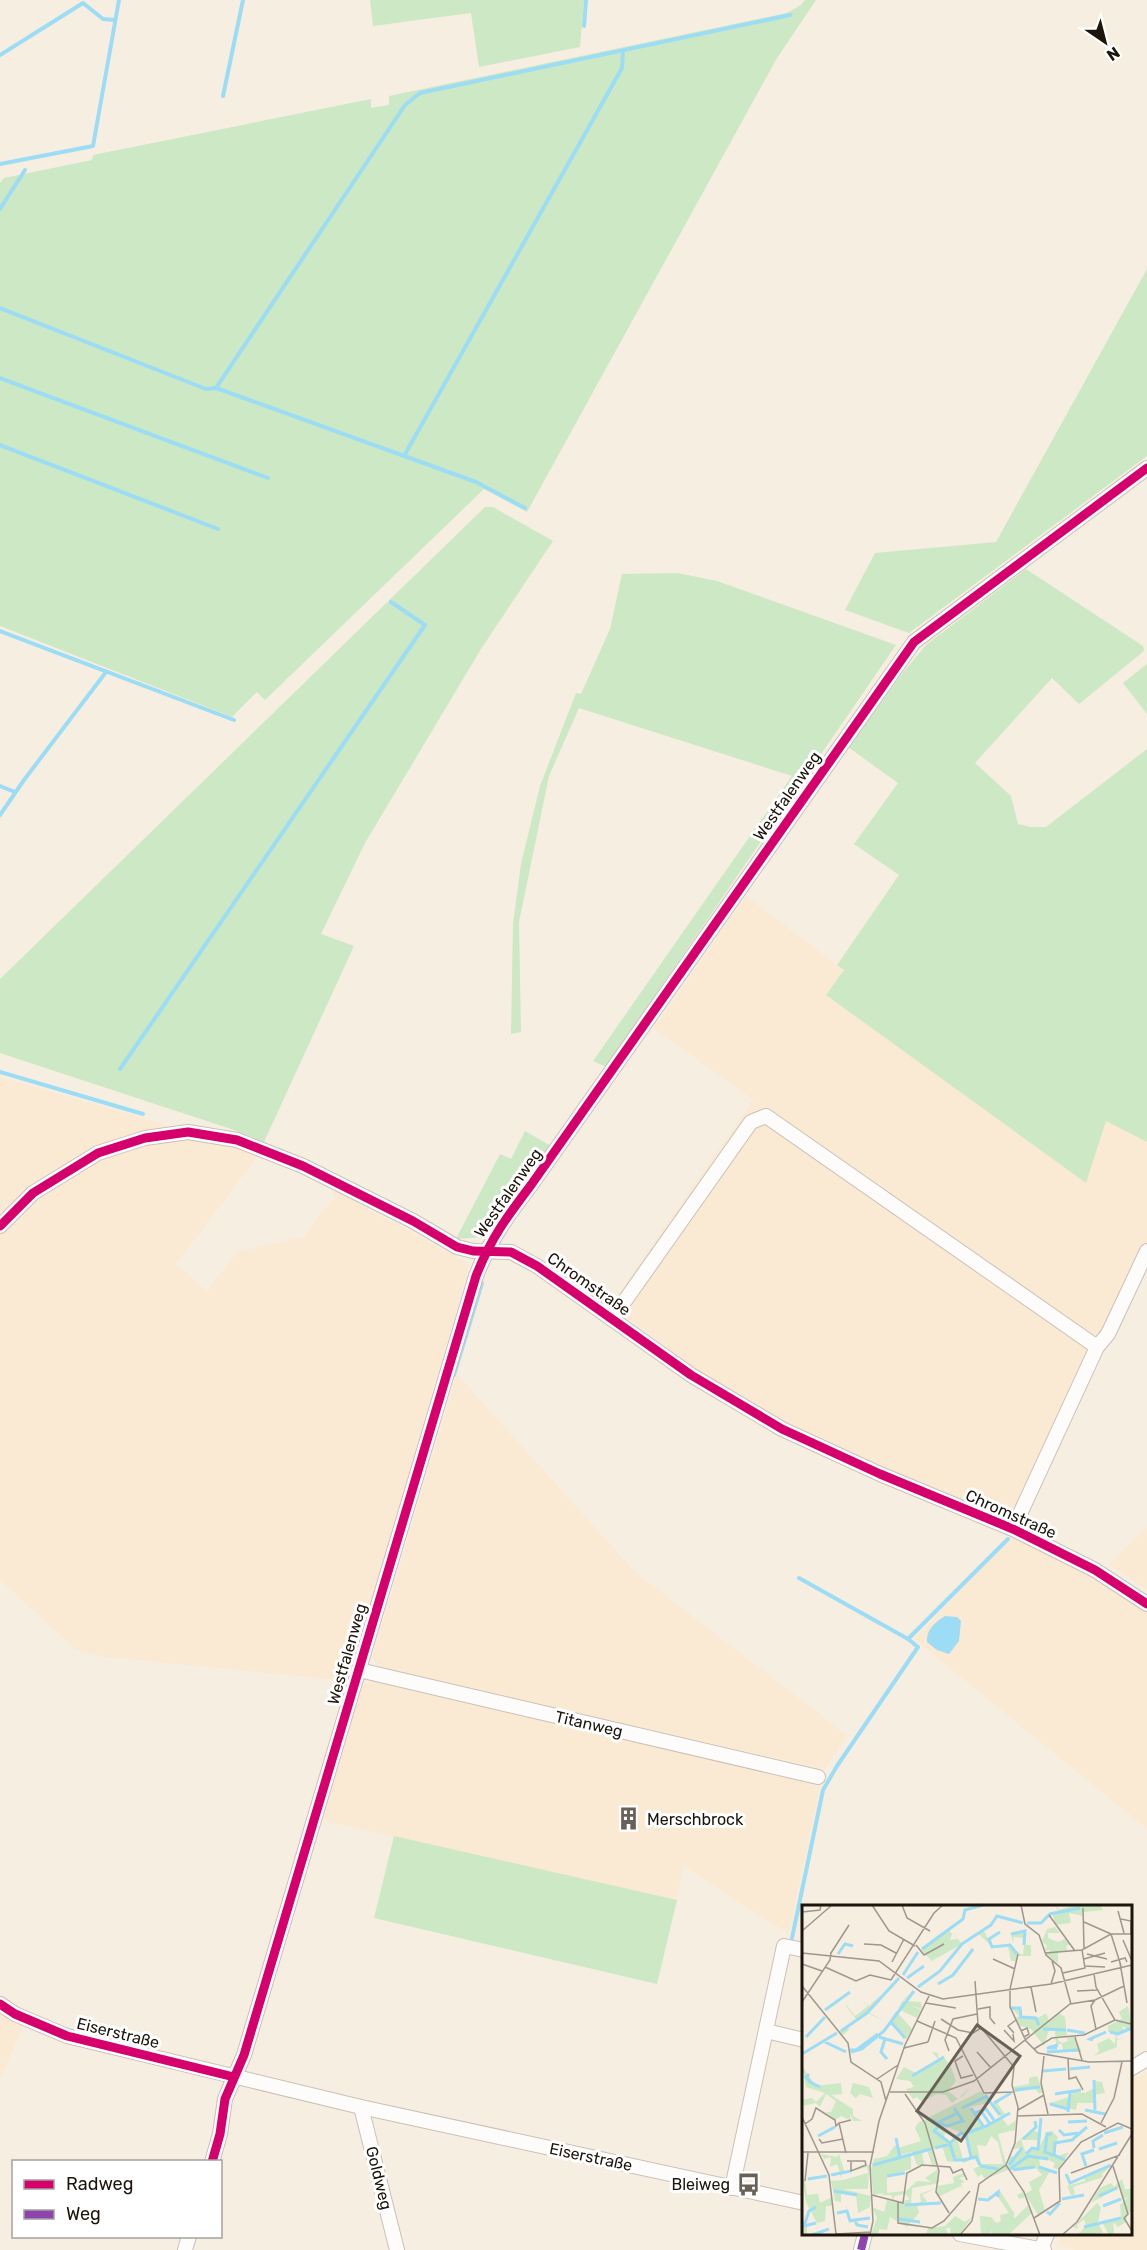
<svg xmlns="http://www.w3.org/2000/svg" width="1147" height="2250" font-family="Rubik,sans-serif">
<rect width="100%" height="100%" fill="#f7eee2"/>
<g fill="#fbead3">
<polygon points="746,896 844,970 826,994 1086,1182 1106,1121 1147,1142 1147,1254 1018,1508 1002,1515 882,1467 789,1423 696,1370 604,1300 618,1294 753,1100 654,1028"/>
<polygon points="0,1077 164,1124 168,1139 194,1138 222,1144 258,1156 176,1264 207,1291 237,1252 304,1236 333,1198 335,1191 470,1264 349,1681 105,1657 75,1649 0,1580"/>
<polygon points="457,1374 635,1572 848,1736 825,1769 379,1669 372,1658"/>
<polygon points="1147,1527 1147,1590 1109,1564"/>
<polygon points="1012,1536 1090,1573 1147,1611 1147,1829 914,1639"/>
<polygon points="370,1681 821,1782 789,1934 683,1866 677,1900 320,1820 361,1686"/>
<polygon points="0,2010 24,2024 0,2080"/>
<polygon points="1147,2072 1147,2250 1074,2250 1058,2244 1062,2234 1130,2234 1131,2080"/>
</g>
<g fill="#cce8c4">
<polygon points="370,0 584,0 580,47 479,67 471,13 373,26"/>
<polygon points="805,0 816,0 777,58 527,512 484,489 265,700 257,692 232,717 0,626 0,183 4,178 92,160 93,155 371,99 371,108 389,105 389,96 787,13 801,5"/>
<polygon points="1147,269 1147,456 909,633 845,610 875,553 996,542"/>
<polygon points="485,507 493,507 553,541 481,649 365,843 321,934 354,946 264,1142 237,1131 0,1053 0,979"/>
<polygon points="1026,569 1143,646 1144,651 1079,704 1052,678 975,763 1011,796 1018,824 1031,827 1046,827 1147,749 1147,1142 1106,1121 1086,1183 826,995 844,970 837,965 899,875 854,844 898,783 848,747 901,675 926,645"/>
<polygon points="677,573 717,581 896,645 606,1067 593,1061 792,776 579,708 549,776 519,922 521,1032 511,1034 513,924 521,864 540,786 576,693 581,694 610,629 622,574"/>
<polygon points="1147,664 1147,714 1123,683"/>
<polygon points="525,1131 551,1146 483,1237 456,1239 500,1154 511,1159"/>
<polygon points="394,1836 677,1900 657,1984 374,1918"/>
</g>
<path fill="#9cdcf4" d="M945,1616L957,1617L961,1621L959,1641L949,1654L937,1650L927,1642C926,1629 936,1622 945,1616Z"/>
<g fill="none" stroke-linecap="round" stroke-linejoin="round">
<g stroke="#9cdcf4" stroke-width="4">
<polyline points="584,26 586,0"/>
<polyline points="0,55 83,3 103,19 115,20"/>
<polyline points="223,96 243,0"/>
<polyline points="0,164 93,146 119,0"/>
<polyline points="0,209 25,170"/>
<polyline points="0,308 206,389 216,388"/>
<polyline points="0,378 268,478"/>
<polyline points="0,445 218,529"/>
<polyline points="404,456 622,68 623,51"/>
<polyline points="525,508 476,482 216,388 405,105 420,93 790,15"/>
<polyline points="0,631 234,720"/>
<polyline points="0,786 15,792"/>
<polyline points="0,815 24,780 106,672"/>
<polyline points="120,1069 425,625 391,602"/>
<polyline points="0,1072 143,1114"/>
<polyline points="454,1375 482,1283"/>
<polyline points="908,1639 1008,1539"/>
<polyline points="792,1938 823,1790 837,1766 918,1647 908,1639 799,1578"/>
</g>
<defs>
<g id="minor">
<polyline points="0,1226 33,1193 98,1153 145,1138 188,1132 237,1140 303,1166 413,1221 457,1247 473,1251 511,1252 537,1266 691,1375 782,1429 880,1474 1013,1529 1095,1570 1147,1604"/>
<polyline points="612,1319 751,1122 766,1116 1097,1347 1013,1529"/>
<polyline points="1097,1347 1108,1334 1147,1251"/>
<polyline points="359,1670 818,1777"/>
<polyline points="0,2004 15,2014 67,2036 361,2107 804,2203"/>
<polyline points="766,2031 804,2040"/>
<polyline points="1130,2069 1147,2059"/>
<polyline points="361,2107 397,2250"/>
<path d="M212,2162L220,2134L225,2099L244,2055L476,1276C491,1238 506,1218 531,1185L914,642L1147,468"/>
<polyline points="732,2188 784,1946 804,1950"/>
<polyline points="960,2234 1044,2250"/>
<polyline points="1041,2249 1047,2234"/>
<polyline points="185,2250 189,2236"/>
<polyline points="861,2250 865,2234"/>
</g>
</defs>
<use href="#minor" stroke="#c9c1b8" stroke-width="16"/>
<use href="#minor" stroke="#fefcfb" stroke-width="14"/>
<polyline stroke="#8e44ad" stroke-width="8" stroke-dasharray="15 8" stroke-linecap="butt" points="861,2250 865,2234"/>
<defs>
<g id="cycleway">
<polyline points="0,1226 33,1193 98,1153 145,1138 188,1132 237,1140 303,1166 413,1221 457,1247 473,1251 511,1252 537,1266 691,1375 782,1429 880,1474 1013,1529 1095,1570 1147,1604"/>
<polyline points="0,2004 15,2014 67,2036 234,2077"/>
<path d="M212,2162L220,2134L225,2099L244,2055L476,1276C491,1238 506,1218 531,1185L914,642L1147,468"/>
</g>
</defs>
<use href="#cycleway" stroke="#fff" stroke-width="13"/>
<use href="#cycleway" stroke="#d6006c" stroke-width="9"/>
</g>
<defs>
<symbol id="building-bare" viewBox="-9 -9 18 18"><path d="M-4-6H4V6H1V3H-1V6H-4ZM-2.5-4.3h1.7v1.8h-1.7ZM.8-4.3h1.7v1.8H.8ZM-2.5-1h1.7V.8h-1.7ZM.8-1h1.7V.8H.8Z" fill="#696157" stroke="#fff" stroke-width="2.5" paint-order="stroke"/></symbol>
<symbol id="bus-bare" viewBox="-9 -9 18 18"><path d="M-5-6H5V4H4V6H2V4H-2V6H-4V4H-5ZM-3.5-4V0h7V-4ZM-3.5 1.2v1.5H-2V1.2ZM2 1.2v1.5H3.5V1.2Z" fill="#696157" stroke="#fff" stroke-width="2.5" paint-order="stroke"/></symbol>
</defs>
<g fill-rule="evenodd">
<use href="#building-bare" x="612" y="1802" width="33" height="33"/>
<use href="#bus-bare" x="732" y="2168" width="33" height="33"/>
</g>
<g text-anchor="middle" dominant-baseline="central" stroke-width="6" stroke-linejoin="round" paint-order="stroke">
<g font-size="16" fill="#1c150c" stroke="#fff">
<text transform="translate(787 796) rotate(-55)">Westfalenweg</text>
<text transform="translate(508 1193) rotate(-55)">Westfalenweg</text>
<text transform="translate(589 1284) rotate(35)">Chromstraße</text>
<text transform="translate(1011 1514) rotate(24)">Chromstraße</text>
<text transform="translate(347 1654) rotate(-74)">Westfalenweg</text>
<text transform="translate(589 1724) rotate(13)">Titanweg</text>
<text transform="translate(118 2033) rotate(14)">Eiserstraße</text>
<text transform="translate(591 2157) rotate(12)">Eiserstraße</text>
<text transform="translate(379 2178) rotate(76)">Goldweg</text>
</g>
<g font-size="16" fill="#1c150c" stroke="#fff" text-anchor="start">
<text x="647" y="1819">Merschbrock</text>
<text x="730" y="2184" text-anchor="end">Bleiweg</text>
</g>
</g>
<g transform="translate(802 1905)">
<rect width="330" height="330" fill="#f7eee2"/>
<path d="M253,0L257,5L272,0H298L301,5L282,7L281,11L267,8L269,18L253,20L251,10L244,11L256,6ZM195,10L221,19L195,11L190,21L182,26L190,42L177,29L130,56L119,45L146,24L150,29L148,35L155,34L151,28L159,38L189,20ZM253,22L258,28H246V33L256,37L263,34L268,39L264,41L265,46L256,47V58L244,49L249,45L243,46L245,41L240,36L245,24ZM223,26L224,34L222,40H229V51H216L214,56H209L206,41L221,50L223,33L212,32L211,38L209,29ZM112,85L101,96L119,97L120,104L108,100L119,105L115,113L96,104L101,95ZM80,89L65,107L85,117L65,108L45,121L47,125L39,131L36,127L54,114L44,101L31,111L48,98L45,101L53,111L66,101L59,95L67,101ZM326,101L330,122L325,125L320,120L322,126L315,130V134L323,133L315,135V142L292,151L297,146L295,139L307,133L313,139L314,127H306V121L320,114L317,107ZM209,103H218L219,112L234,114L244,108L247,116L257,108L263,112L265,131L255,132L256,135L260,138L266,136L265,132H272L280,147H244L261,145L260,139H254L253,126L247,125L242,141L229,124L216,120L213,113L217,111ZM94,106L110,124L104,135L93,119L88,118L83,124ZM130,147L136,148L137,155L142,152L149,162L154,176L146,186L156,194L167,183L162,190L150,198L144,190L135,189L120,197L115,192L111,194L104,184L112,182L108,176L94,174L102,162L114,168L137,155ZM0,161L14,181L39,178L40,189L29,190L51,204V211L60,216H51L48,209V215L39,211L33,215L24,207H29L34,196L24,189L18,202L14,198L0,201V195L10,193L14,197L23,188L4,182ZM235,171L241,187L237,189L233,183L213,187L211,182L227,179V173ZM292,176L300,177L303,188L292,190L293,198H275L274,205L245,199L267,192L268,186L283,188L292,183ZM51,178L67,182L71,193L58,189L54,193L48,188ZM179,186L188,198L167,202L183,223L199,211L190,199L198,196L196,199L203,209L200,213L206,221L214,215L213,225L196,229L206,265L183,274L179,269L173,276L176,272L171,264L178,261L174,252L162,258L152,252V257L145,256L140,241L130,244L135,260H130L125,245L120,247L122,260H115L110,247L98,250L99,254L109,251V264L85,271V288L104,286L115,276L129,277L123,273L136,264L137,278L110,283L109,300L119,297L118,289L134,283L120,290L125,296L115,300L117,308L105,322L88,312L85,325L77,324L76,330H69L75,313L70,302L82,307L85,295L95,298L108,294L103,289L92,291V296L89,290H80L82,288L71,290L69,264L72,254L85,251L93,240L96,243L119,236L113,223L116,218ZM142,221L164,229L168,253L161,254L155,233L149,238L142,231L145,225ZM189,231L196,237L201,259H179L175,240L184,241ZM230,226L238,227L239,231L238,235H219L224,248L230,243L236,244L245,227L250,226L256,232L253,248L256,251L267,247L257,264L251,263L253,258L237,251L238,262L248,266L237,285L243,305L236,310L223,289L230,285L227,277L240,270L233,262L209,265L205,262L208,250L213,253L220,243L211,244L216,236ZM19,249L35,252L37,249L43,268L67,260L66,284H41L69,291L68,302L56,308L54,290L46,287H39V297L33,296L29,276L41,275L66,268L65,262L40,269V274L38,269L27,271L38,268L35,259L28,262L29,252L22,254ZM310,260L300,269L301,272L271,282L273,288L270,292L265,281L283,276L282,272ZM161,268L163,271L157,273L163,277L159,278L161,285L159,281L138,291L135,288L136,281L152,278L151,272ZM26,271L3,275L5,290L23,288L16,289L18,298L30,292V301H24L23,316L5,321V330H0L1,322L15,318L4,297L0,275ZM320,274L323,284H330V306L326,308L324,317L316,322L311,317L312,328L307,330L300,317L319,314L318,300L326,292L300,302L321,293L319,287L298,296L319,287L318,282L289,298L298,283L309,278L312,282ZM197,284L212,308V314L226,300L223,292L217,294L215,290L221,287L230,308L206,330H189L190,325L187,330H179L178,311L189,312L194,318L199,316L198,310L207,308L196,292ZM295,298L299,302L296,318L301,328L275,330L284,321L282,314L275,320L276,324L271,322ZM153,311L163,317L171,311L157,330H149L148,323H144L146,330H124L126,323L143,321Z" fill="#cce8c4" fill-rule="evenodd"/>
<path fill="none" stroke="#9cdcf4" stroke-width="3" d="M225,18H239L248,9L278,3M198,27L187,34L190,42L208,40L215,49M209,29L223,26L222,40M120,44L161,14L163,5L181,0M36,49L43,39L51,41M101,70L116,47M105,73L122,61M136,79L151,70L171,44M116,82L138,66L160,39L189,20L195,11L221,18M209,103H218L219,112L234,113L237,120M23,105L48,87M89,117L103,133M241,124L264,125M265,125L283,128M39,126L65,108L97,73M308,127L316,129L330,123M4,132L23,112M77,132L101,139M83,134L79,147L85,154M291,135L288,134L304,127M23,137L44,147M255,143H245L256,140M48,145H54L76,129M49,147L60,144L82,126L112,86M245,147L276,145M0,149L35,128M268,164L288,162M241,166L264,164M7,169L4,172L8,177L18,182M110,171L142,152M292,175L293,205M213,185L238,182M253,189L279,185M183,190L198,210M192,198L209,188M248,199L266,204M160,203L183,192M169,203L182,222M283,205L303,209M179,206L188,219L208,208M266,207L268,188M173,208L184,204L192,215M129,215L145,221L161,216L152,203M137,217L154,209M266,217L285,216M137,220L132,226L148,238M257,225L262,230L276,228M302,228L321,222M162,229L187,220M250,229H245L243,247L251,250M16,231L33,222M94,233L98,253M221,234L234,222L233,216M148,238L159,228L164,230L169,252M133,243L148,239L153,255H161M292,243L291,236L301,230M297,244L315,238M224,249L230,243L236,244L239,213M161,255L174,252L178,260M263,255L252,250L253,238L270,235L285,222M71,260L129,244M207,260L220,243M178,261L196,264M284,261L280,249L292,245M237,262L255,268M208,264L226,251L246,254M211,265L233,262M264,269L268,278L309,260M29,270L49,266M85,271L103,268M6,274L25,271M32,286L55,290M297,291L315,283M176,294L186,295L196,287V292M260,294L282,290M103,300L139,298M301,301L319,294M245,307L248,309L258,298M35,308L45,306L48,316L52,315M97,314L118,317M14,318L2,321L7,306L14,302M66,322L55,320L53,315L68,313M282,322L319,313M10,330L27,324"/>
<path fill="none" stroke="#9f978c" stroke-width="1.5" d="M70,0L87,26L113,41M100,0L105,13L128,26M219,0L223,19L237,30L244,50L259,63L269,99M281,3L282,43M316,6L322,28M0,7L18,5L19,0M247,10L273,46M319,14L329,16V29M282,17L309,29M0,26L30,0M309,29L319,61M321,35L330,56M62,39L79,40L94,48M114,40L122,50L142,39M0,48L77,56L119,87L141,94L249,79L330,60M29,48L47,20M243,48L280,45L309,29H330M216,49L208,84V102L224,136L236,148L287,157L330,156M285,49L305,54M191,54L213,64M282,54L303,48M90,57L102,34M309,57L323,53L325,57M318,58L325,98M0,59L20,66M282,61L303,62M23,62L54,76L68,70L89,75L132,8L141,0M261,68L283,63L280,45M292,69L294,82L313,115L329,119M173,76L176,119L212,162L210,180L216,202L213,238L204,260M249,79L253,66L250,56M0,81L46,138L49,157L79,177L84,196M229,82L234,107M275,86L295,85M293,95L289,101L294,124M0,97L28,55L29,47M124,98L154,103M176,104L188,102V113L193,119M139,114L156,125L171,128L179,123M115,116L154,133L182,188L211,187M202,125L212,136L211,129M219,126L225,123L227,129L222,132M212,128L206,121L214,115M273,132L280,155M126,137L133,116M102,143L126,137M232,144L250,133L282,130L313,115M147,146L143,135L151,114L175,109M175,147L189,163M161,151L153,156L159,173L171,170M242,151L239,178L246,209M266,153L267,174L274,172L281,185M75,174L96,160M88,187H141L172,176L268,99L293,95L322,81M103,189L123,218L137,266L134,287L147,308M216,205L242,190M215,211L280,209L304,222M0,212L27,270L34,329M299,218L312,193L320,157M3,219L10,214L14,203L33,215L34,221L37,218M17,234L20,238L41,234M0,247H72M44,248L37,218L49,215M45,256H63L64,260L49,266V257M204,260L222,287L238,330M311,261L326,309L322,313L330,326M269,268L318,250M3,276L6,248M70,290L101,298L105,268L120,260L148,262L151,268L160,264L165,275M96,297V318L130,323L142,316L168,286M232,313L258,296L257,264L279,237L316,218L330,224M34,329L69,327M68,330L71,316L68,261L77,216L103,140L127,91M158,330L170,316L177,279L204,260M260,330L275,317L330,229"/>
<path fill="#696157" fill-opacity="0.15" stroke="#696157" stroke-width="3" d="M175,120L218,151L159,236L115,206Z"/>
<rect width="330" height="330" fill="none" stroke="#1c150c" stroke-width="3"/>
</g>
<rect x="12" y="2160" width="210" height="78" fill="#ffffff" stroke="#a4a19e" stroke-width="1.5"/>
<rect x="24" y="2180" width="30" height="9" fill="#d6006c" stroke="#a4a19e" stroke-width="1.5"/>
<text x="66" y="2190" font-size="18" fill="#1c150c">Radweg</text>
<rect x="24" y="2210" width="30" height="9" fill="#8e44ad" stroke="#a4a19e" stroke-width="1.5"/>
<text x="66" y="2220" font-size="18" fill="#1c150c">Weg</text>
<g transform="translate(1105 42) rotate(145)" stroke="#ffffff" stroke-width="4.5" paint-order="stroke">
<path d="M0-4.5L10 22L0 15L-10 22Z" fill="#1c150c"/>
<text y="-9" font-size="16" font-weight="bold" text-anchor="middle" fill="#1c150c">N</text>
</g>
</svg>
